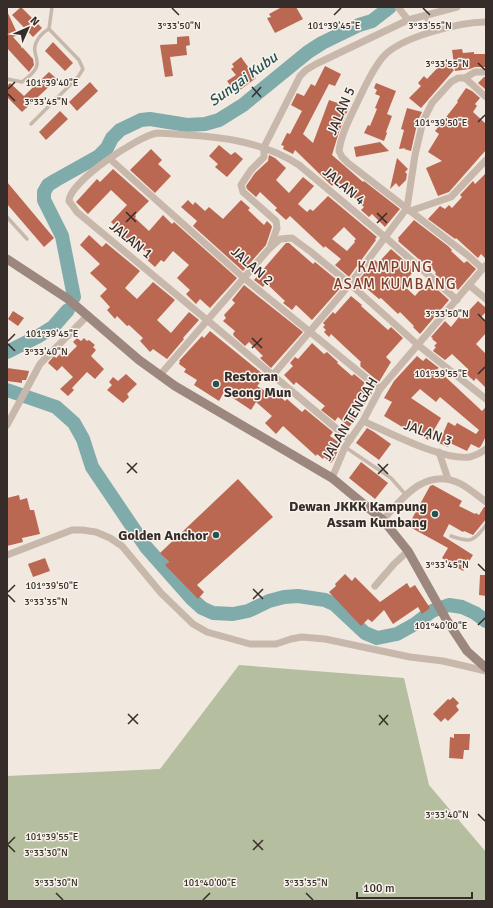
<svg xmlns="http://www.w3.org/2000/svg" width="493" height="908" font-family="Signika,sans-serif">
<rect width="100%" height="100%" fill="#f1e8df"/>
<polygon fill="#b5bfa0" points="239,665 404,678 429,785 486,852 486,901 7,901 7,776 160,769"/>
<g fill="none" stroke-linecap="round" stroke-linejoin="round">
<g stroke="#80abab" stroke-width="14">
<polyline points="74,297 62,236 44,200 44,192 48,185 56,180 99,156 107,148 112,138 120,130 141,120 150,119 187,125 205,124 219,120 243,105 308,52 322,43 359,25 372,21 390,7"/>
<polyline points="7,352 37,337 53,327 68,310"/>
<polyline points="7,390 56,407 74,423 83,439 92,467 146,547 192,599 202,608 213,613 233,614 248,611 269,601 284,597 298,596 325,600 334,604 365,633 377,638 397,634 415,624 432,611 449,605 462,607 475,613 486,621"/>
</g>
</g>
<g fill="#bb6852" fill-rule="evenodd">
<polygon points="21,7 42,28 33,37 12,15"/>
<polygon points="282,7 296,7 303,19 275,33 267,18 271,17 269,14"/>
<polygon points="7,11 18,35 13,37 33,59 34,65 29,72 7,48"/>
<polygon points="189,36 190,45 186,46 187,55 170,57 173,76 165,77 160,45 177,44 177,37"/>
<polygon points="53,42 73,63 65,71 45,51"/>
<polygon points="462,49 463,53 474,52 474,54 486,54 486,67 475,67 470,69 455,71 452,50"/>
<polygon points="241,57 256,78 236,93 227,81 236,75 231,69 234,67 232,64"/>
<polygon points="444,61 454,70 421,108 409,98 421,86 418,83 424,76 427,79"/>
<polygon points="325,66 341,74 335,86 329,84 303,134 313,143 329,100 349,107 339,132 332,155 363,182 364,181 400,209 385,227 372,214 369,217 361,210 364,207 339,183 336,181 332,186 295,150 293,154 283,149 284,146 281,145 287,133 290,134 302,111 291,105 297,93 304,96 311,84 315,86"/>
<polygon points="49,72 57,79 22,112 7,97 7,86 10,83 24,96"/>
<polygon points="484,77 486,77 485,89 478,83"/>
<polygon points="90,82 98,91 77,111 69,102"/>
<polygon points="376,83 396,91 387,114 392,116 386,132 387,133 384,141 364,133 368,125 370,126 377,109 375,108 380,96 375,94 377,90 374,88"/>
<polygon points="466,88 472,91 480,98 475,104 477,106 473,112 486,124 486,150 449,192 438,196 426,168 442,161 428,152 439,134 435,131 458,102 457,101"/>
<polygon points="407,108 422,112 418,120 411,151 404,149 406,148 399,149 404,130 401,129"/>
<polygon points="60,111 68,119 46,140 39,132"/>
<polygon points="380,142 389,151 356,157 354,147"/>
<polygon points="219,145 231,155 235,152 243,159 227,177 215,167 218,164 209,156"/>
<polygon points="151,149 162,160 158,164 171,176 155,193 130,170"/>
<path d="M269,155L275,158L286,168L276,180L289,193L303,177L314,186L298,204L307,212L310,209L313,211L328,196L377,237L375,239L376,240L349,277L335,265L341,259L325,246L324,248L290,216L286,220L275,210L277,208L260,192L256,197L247,189L246,186L255,173L268,161ZM344,227L356,239L354,241L355,242L347,251L332,239Z"/>
<polygon points="397,158 408,169 405,172 407,174 406,180 399,187 396,183 390,189"/>
<polygon points="113,169 149,201 135,215 136,216 135,218 149,231 163,215 172,224 174,222 237,278 210,308 200,299 196,304 186,294 190,290 177,278 189,265 173,251 164,262 161,260 155,267 145,258 148,254 134,241 131,244 121,235 123,233 111,222 127,205 111,190 88,214 76,202 97,179 100,182"/>
<polygon points="486,173 486,259 481,254 478,258 456,238 455,239 428,219 440,206 445,209 449,205 452,208 462,197 460,195 473,181 475,184"/>
<polygon points="7,182 54,238 44,247 7,204"/>
<polygon points="188,200 193,205 195,202 205,211 209,207 223,219 241,200 250,208 248,210 264,225 267,221 271,225 272,227 266,245 243,271 193,226 197,221 181,207"/>
<polygon points="414,220 448,246 452,250 451,251 464,263 467,261 476,269 458,290 449,281 446,284 435,274 436,273 434,270 424,260 422,262 398,241 399,240 398,238"/>
<polygon points="89,235 102,247 106,243 140,271 125,288 137,299 153,282 175,300 157,320 171,333 189,312 199,320 183,338 184,339 167,359 153,349 150,352 140,341 143,338 129,325 127,326 117,316 115,319 107,310 110,307 100,296 107,289 90,273 100,264 80,245"/>
<polygon points="286,243 289,243 313,264 315,262 343,285 312,320 296,305 292,310 283,303 285,301 266,283 263,287 254,280"/>
<polygon points="391,249 415,270 402,284 415,296 428,281 449,300 420,334 413,327 414,326 400,312 398,314 381,298 379,299 358,281 375,260 378,263"/>
<polygon points="244,285 303,332 271,368 260,358 263,356 249,342 245,346 234,336 233,334 235,331 223,321 226,318 224,315 235,303 232,300"/>
<polygon points="351,296 362,305 361,306 388,330 391,327 403,338 386,357 391,362 379,382 360,366 361,365 360,364 361,362 347,349 331,334 329,337 324,332 326,330 323,327 325,325 323,323 333,312 335,314"/>
<polygon points="478,301 486,308 486,312 481,317 486,322 486,333 476,344 486,354 486,388 476,378 474,381 465,373 468,369 452,354 445,360 433,351 436,347 434,346 437,343 432,339 433,338 431,337 445,321 451,327 459,317 461,319"/>
<polygon points="13,311 24,318 18,326 8,319"/>
<polygon points="210,331 264,375 266,376 257,386 268,393 272,389 285,401 287,399 302,412 305,409 333,432 330,436 341,444 334,459 331,463 324,457 323,459 317,454 316,456 283,426 276,434 265,423 272,416 256,402 251,410 224,392 219,401 194,385 197,380 184,372 186,369 179,364 180,361 179,361 202,336 204,338"/>
<polygon points="77,338 81,341 84,338 87,341 89,340 95,345 93,347 96,350 91,356 104,369 95,379 87,372 72,388 74,390 68,396 60,389 73,377 62,366 57,371 48,363 54,356 56,358 62,352 67,356 77,346 73,342"/>
<polygon points="312,343 324,354 327,352 338,362 337,363 352,376 354,374 365,383 363,385 372,393 368,400 360,410 362,411 349,427 338,417 335,421 321,410 325,406 296,382 294,385 284,375 293,366 290,363 295,357 298,359"/>
<polygon points="417,356 423,361 426,358 439,368 437,369 482,411 486,407 486,436 481,446 479,448 471,444 467,451 450,443 448,447 439,443 448,422 455,426 457,423 476,434 479,430 440,397 436,402 420,389 411,398 441,418 428,440 411,429 409,431 384,416 392,402 384,398 394,381"/>
<polygon points="7,368 29,371 28,375 26,380 22,380 22,383 7,381"/>
<polygon points="126,374 137,384 127,394 129,397 123,403 107,390 112,385 109,382 113,377 118,381"/>
<polygon points="367,428 374,432 391,444 379,460 356,443"/>
<polygon points="361,462 388,483 375,499 349,478"/>
<polygon points="238,479 273,517 197,585 204,592 198,599 165,565 169,562 160,553"/>
<polygon points="433,485 462,501 459,506 475,514 476,513 479,515 484,507 486,507 486,519 473,535 464,531 463,532 449,524 443,536 473,555 463,571 442,558 448,548 408,526 430,486"/>
<polygon points="19,495 20,500 27,498 30,510 34,510 40,534 22,538 23,542 7,546 7,498"/>
<polygon points="45,558 50,571 33,577 28,564"/>
<polygon points="345,574 352,581 355,577 380,602 407,583 410,588 415,585 430,608 422,614 418,607 393,624 384,610 372,622 368,619 361,626 329,592 336,586 335,584"/>
<polygon points="480,575 486,575 486,596 479,595"/>
<polygon points="453,697 459,703 456,706 459,710 448,721 445,718 441,722 433,714 448,699 450,700"/>
<polygon points="454,734 470,734 469,750 464,750 463,759 449,758 450,737 454,738"/>
</g>
<g fill="none" stroke-linecap="round" stroke-linejoin="round">
<g stroke="#c8b8ac" stroke-width="3.5">
<polyline points="425,16 432,32"/>
<path d="M7,79L22,82C27,78 33,74 36,68C39,63 36,58 35,52C33,43 41,33 49,29L52,7"/>
<polyline points="31,124 78,77 83,69 79,60 49,29"/>
<polyline points="7,217 27,239"/>
<polyline points="345,447 391,478 406,495"/>
<path d="M451,536C471,543 473,542 486,525"/>
</g>
<g stroke="#c8b8ac" stroke-width="7">
<polyline points="398,7 408,20"/>
<polyline points="465,78 486,97"/>
<polyline points="110,159 244,278 380,389"/>
<polyline points="410,211 451,197 486,160"/>
<polyline points="271,245 277,228 276,221 243,192 241,185 251,170 264,157 264,147 300,76 306,70 316,64 408,20 457,7"/>
<path d="M483,269L466,254L348,163L342,157L339,151C341,135 349,120 356,105C364,89 371,71 383,57C400,37 460,22 486,22"/>
<polyline points="469,285 486,299"/>
<polyline points="160,375 268,250 280,239 292,238 311,252 350,284 418,345 486,399"/>
<polyline points="273,375 350,284 407,208 415,155 423,121 432,103 451,82 458,78 465,78 475,72 486,72"/>
<path d="M363,421C388,432 443,461 470,457C476,455 481,453 486,449"/>
<polyline points="7,425 40,364 88,315"/>
<path d="M350,440L207,320L77,212L69,201C69,182 138,136 157,133C207,136 256,137 299,165L385,237L457,300"/>
<polyline points="439,452 448,479"/>
<polyline points="332,478 345,447 363,421 380,389 486,265"/>
<path d="M383,520C403,497 427,466 461,484C470,489 478,496 486,502"/>
<polyline points="7,555 72,530 82,530 96,532 110,538 122,546 161,593 193,624 207,632 250,644 276,644 291,639 302,637 325,639 410,657 443,661 486,671"/>
<polyline points="375,586 394,564 408,551"/>
</g>
<polyline stroke="#9b877d" stroke-width="9" points="7,259 68,299 139,360 175,386 332,478 383,520 408,551 446,619 467,651 486,668"/>
</g>
<path fill="none" stroke="#362d2a" stroke-width="1.5" d="M172,8L179,15M423,8L430,15M334,15L341,8M478,63L485,70M252,87L261,97M8,89L15,82M8,94L15,101M252,97L261,87M478,122L485,115M126,212L136,222M377,213L387,223M126,222L136,212M377,223L387,213M478,314L485,321M252,338L262,348M8,341L15,334M8,344L15,351M252,348L262,338M478,374L485,367M127,463L137,473M378,464L388,474M127,473L137,463M378,474L388,464M478,564L485,571M253,589L263,599M8,592L15,585M8,595L15,602M253,599L263,589M478,625L485,618M128,714L138,724M379,715L388,725M128,724L138,714M379,725L388,715M478,814L485,821M253,840L263,850M8,844L15,837M8,845L15,852M253,850L263,840M56,893L63,900M306,893L313,900M203,900L210,893"/>
<g fill="#235355" stroke="#f8f2eb" stroke-width="1.5">
<circle cx="216" cy="384" r="4"/>
<circle cx="435" cy="514" r="4"/>
<circle cx="216" cy="535" r="4"/>
</g>
<g text-anchor="middle" dominant-baseline="central" stroke-width="3" stroke-linejoin="round" paint-order="stroke">
<g font-size="14" fill="#362d2a" stroke="#f8f2eb">
<text transform="translate(341 111) rotate(-67)">JALAN 5</text>
<text transform="translate(344 186) rotate(40)">JALAN 4</text>
<text transform="translate(131 240) rotate(39)">JALAN 1</text>
<text transform="translate(252 266) rotate(41)">JALAN 2</text>
<text transform="translate(350 419) rotate(-59)">JALAN TENGAH</text>
<text transform="translate(428 433) rotate(20)">JALAN 3</text>
</g>
<g font-size="14" font-weight="bold" fill="#362d2a" stroke="#f8f2eb" text-anchor="end">
<text x="224" y="376" text-anchor="start">Restoran<tspan x="224" dy="16">Seong Mun</tspan></text>
<text x="427" y="506">Dewan JKKK Kampung<tspan x="427" dy="16">Assam Kumbang</tspan></text>
<text x="208" y="535">Golden Anchor</text>
</g>
<g font-size="15" font-style="italic" fill="#235355" stroke="#f8f2eb">
<text transform="translate(243 79) rotate(-36)">Sungai Kubu</text>
</g>
<g font-size="15" letter-spacing="1" fill="#7f3b2a" stroke="#f8f2eb">
<text x="395" y="267">KAMPUNG<tspan x="395" dy="17">ASAM KUMBANG</tspan></text>
</g>
</g>
<g font-size="10" text-anchor="middle" fill="#362d2a" stroke="#f8f2eb" stroke-width="3" stroke-linejoin="round" paint-order="stroke">
<text x="179" y="29">3°33'50"N</text>
<text x="334" y="29">101°39'45"E</text>
<text x="430" y="29">3°33'55"N</text>
<text x="447" y="67">3°33'55"N</text>
<text x="52" y="86">101°39'40"E</text>
<text x="46" y="105">3°33'45"N</text>
<text x="441" y="126">101°39'50"E</text>
<text x="447" y="317">3°33'50"N</text>
<text x="52" y="337">101°39'45"E</text>
<text x="46" y="355">3°33'40"N</text>
<text x="441" y="377">101°39'55"E</text>
<text x="447" y="568">3°33'45"N</text>
<text x="52" y="589">101°39'50"E</text>
<text x="46" y="605">3°33'35"N</text>
<text x="441" y="629">101°40'00"E</text>
<text x="447" y="818">3°33'40"N</text>
<text x="52" y="840">101°39'55"E</text>
<text x="46" y="856">3°33'30"N</text>
<text x="210" y="886">101°40'00"E</text>
<text x="56" y="886">3°33'30"N</text>
<text x="306" y="886">3°33'35"N</text>
</g>
<rect width="493" height="908" fill="none" stroke="#362d2a" stroke-width="16"/>
<g transform="translate(28 28) rotate(45)" stroke="#f8f2eb" stroke-width="3" paint-order="stroke">
<path d="M0-3L7 15L0 10L-7 15Z" fill="#362d2a"/>
<text y="-6" font-size="11" font-weight="bold" text-anchor="middle" fill="#362d2a">N</text>
</g>
<path d="M357 892v6h115v-6" fill="none" stroke="#362d2a" stroke-width="2"/>
<text x="363" y="892" font-size="12" fill="#362d2a" stroke="#f8f2eb" stroke-width="3" paint-order="stroke">100 m</text>
</svg>
